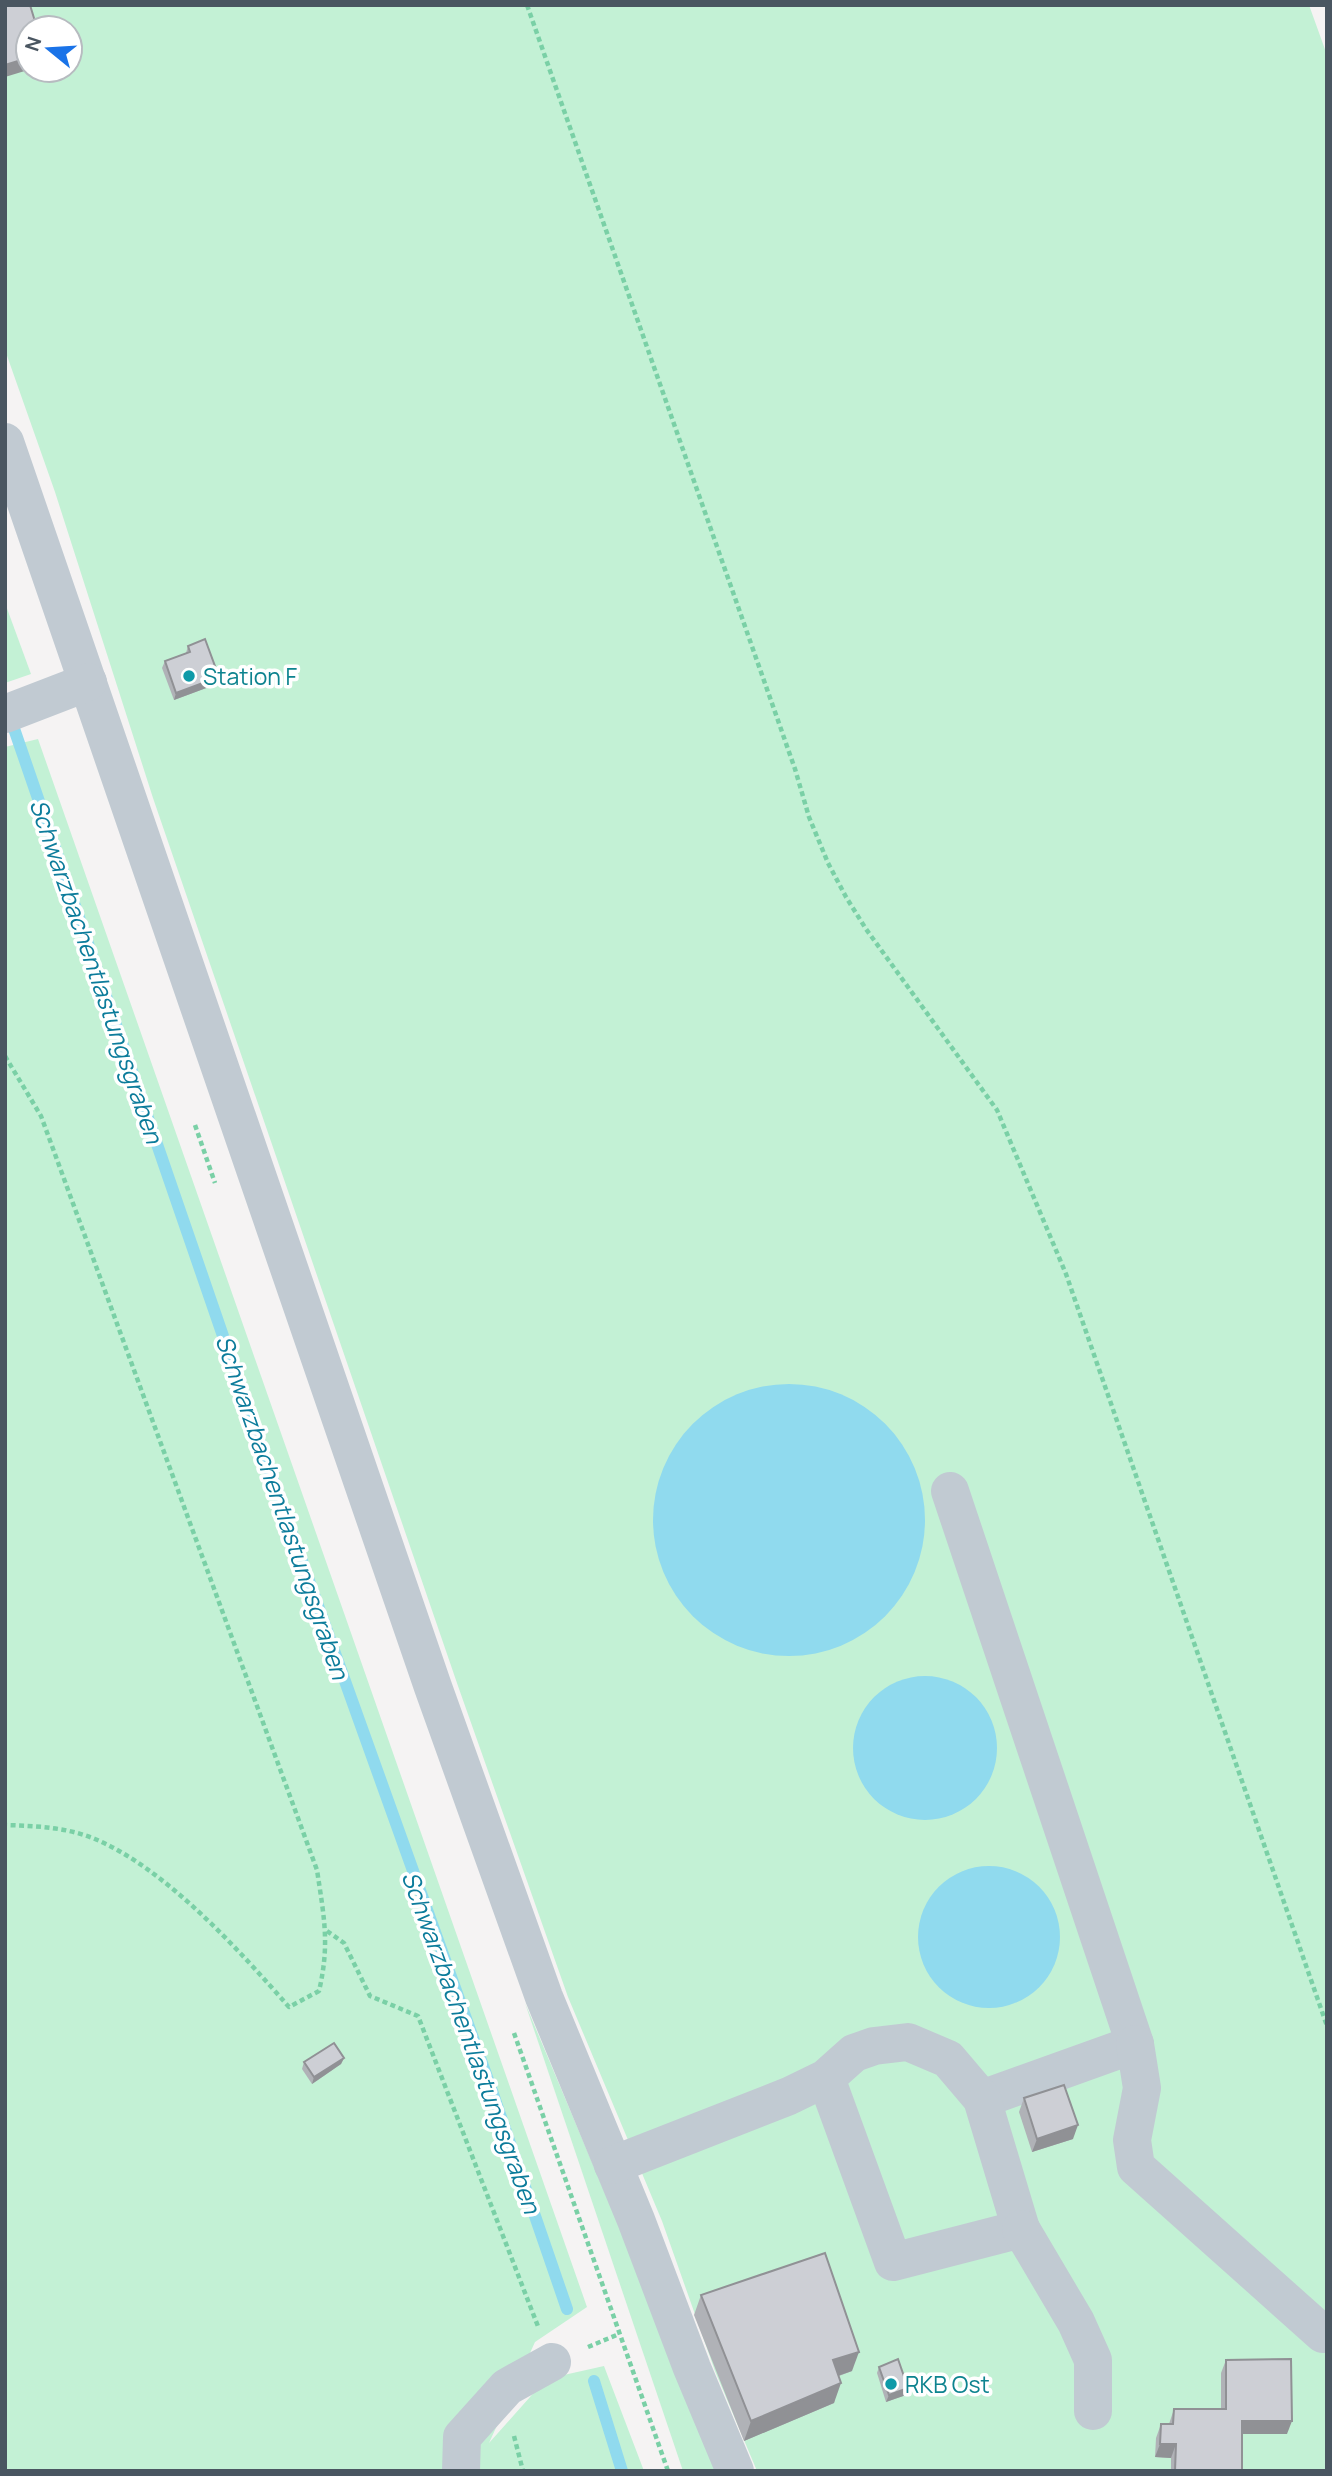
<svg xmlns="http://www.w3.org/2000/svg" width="1332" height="2476" font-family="Manrope,sans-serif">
<rect width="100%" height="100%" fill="#f5f3f3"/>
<g fill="#c3f1d5" fill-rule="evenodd">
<path d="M5,5H1309L1327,55V2471H757L715,2371L662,2221L568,1997L458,1686L153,798L55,492L5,350ZM28,28H70V70H28Z"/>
<polygon points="5,603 31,674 5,683"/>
<polygon points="38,739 587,2307 535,2342 489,2443 546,2379 604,2366 644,2471 5,2471 5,747"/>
<polygon points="525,2003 722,2471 683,2471"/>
</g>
<g fill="#90daee">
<circle cx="789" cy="1520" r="136"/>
<circle cx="925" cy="1748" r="72"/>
<circle cx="989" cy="1937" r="71"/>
</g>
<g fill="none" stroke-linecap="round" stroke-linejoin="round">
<g stroke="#90daee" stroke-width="12">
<polyline points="10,717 265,1458 492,2091 567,2309"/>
<polyline points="594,2381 622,2471"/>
</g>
<g stroke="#7ad0a6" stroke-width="4.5" stroke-dasharray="5 3.5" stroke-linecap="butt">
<polyline points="527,5 795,769 809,817 828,863 846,897 866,929 997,1110 1066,1274 1327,2026"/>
<path d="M5,1056L41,1116L317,1870C324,1917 330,1944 319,1991L289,2007C238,1949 166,1869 95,1839C66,1827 36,1826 5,1825"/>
<polyline points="195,1125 215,1183"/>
<polyline points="327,1931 344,1943 370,1996 418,2016 539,2329"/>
<polyline points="514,2033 668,2471"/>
<polyline points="588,2347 619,2334"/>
<polyline points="514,2436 523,2471"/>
</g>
<g stroke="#c1cad2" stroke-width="38">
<polyline points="5,442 433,1687 544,1997 636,2220 692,2368 735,2471"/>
<polyline points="5,714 88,682"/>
<polyline points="950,1491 1135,2044 982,2099"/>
<polyline points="1135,2044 1142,2088 1132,2140 1136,2167 1323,2334"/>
<polyline points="613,2165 789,2096 826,2078 893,2262 1021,2229 982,2099 948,2059 908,2042 874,2046 854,2053 826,2078"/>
<polyline points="1021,2229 1076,2322 1093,2360 1093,2411"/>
<polyline points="461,2471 462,2437 507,2387 552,2362"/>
</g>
</g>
<g fill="#b0b2b7">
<polygon points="188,646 219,677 217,684 174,700 162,668 165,661 186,653"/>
<polygon points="344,2058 341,2064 312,2084 302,2069 304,2062"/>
<polygon points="1024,2098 1073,2139 1032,2152 1019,2112"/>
<polygon points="701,2295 852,2371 839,2376 834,2403 744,2441 694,2315"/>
<polygon points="1226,2360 1287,2434 1242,2434 1242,2471 1171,2471 1171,2458 1155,2457 1156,2438 1161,2424 1169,2424 1174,2409 1221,2409 1221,2373"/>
<polygon points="879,2367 908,2388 906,2395 886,2402 877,2373"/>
</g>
<g fill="#909195">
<polygon points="28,58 28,70 5,77 5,65"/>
<polygon points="219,677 217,684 174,700 176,693"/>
<polygon points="344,2058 341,2064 312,2084 314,2077"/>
<polygon points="1078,2125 1073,2139 1032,2152 1037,2139"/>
<polygon points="859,2352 852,2371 826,2380 833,2360"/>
<polygon points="841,2383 834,2403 744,2441 751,2421"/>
<polygon points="908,2388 906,2395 886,2402 889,2395"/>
<polygon points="1242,2421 1292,2421 1287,2434 1237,2434"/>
<polygon points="1160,2444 1176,2444 1171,2458 1155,2457"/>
</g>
<g fill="#cdcfd5" stroke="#909195" stroke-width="2">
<polygon points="5,5 30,5 37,28 28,28 28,58 5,65"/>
<polygon points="205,639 219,677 176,693 165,661 190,652 188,646"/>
<polygon points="334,2043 344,2058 314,2077 304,2062"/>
<polygon points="1064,2085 1078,2125 1037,2139 1024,2098"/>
<polygon points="825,2253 859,2352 833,2360 841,2383 751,2421 701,2295"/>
<polygon points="898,2359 908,2388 889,2395 879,2367"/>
<polygon points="1291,2359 1292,2421 1242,2421 1242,2471 1175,2471 1176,2444 1160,2444 1161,2424 1173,2424 1174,2409 1226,2409 1226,2360"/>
</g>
<g fill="#0f9aa8" stroke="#fff" stroke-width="2.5">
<circle cx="189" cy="676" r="7"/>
<circle cx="891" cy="2384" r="7"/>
</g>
<g text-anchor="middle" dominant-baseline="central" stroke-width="7" stroke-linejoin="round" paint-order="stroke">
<g font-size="23" fill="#0d838f" stroke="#fff" text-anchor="start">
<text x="203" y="676">Station F</text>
<text x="905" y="2384">RKB Ost</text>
</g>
<g font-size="24" font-style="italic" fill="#0c7c9b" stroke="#fff">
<text transform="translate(97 971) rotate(71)">Schwarzbachentlastungsgraben</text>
<text transform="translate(283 1507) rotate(71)">Schwarzbachentlastungsgraben</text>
<text transform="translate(472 2042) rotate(70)">Schwarzbachentlastungsgraben</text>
</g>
</g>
<rect width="1332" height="2476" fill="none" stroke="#4a5661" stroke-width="14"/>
<g transform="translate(49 49) rotate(288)"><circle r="33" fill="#ffffff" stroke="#b7bbc0" stroke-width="2"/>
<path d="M0-5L12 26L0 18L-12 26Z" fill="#1a73e8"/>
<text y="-10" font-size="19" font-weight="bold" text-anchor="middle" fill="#4a5661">N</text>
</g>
</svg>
